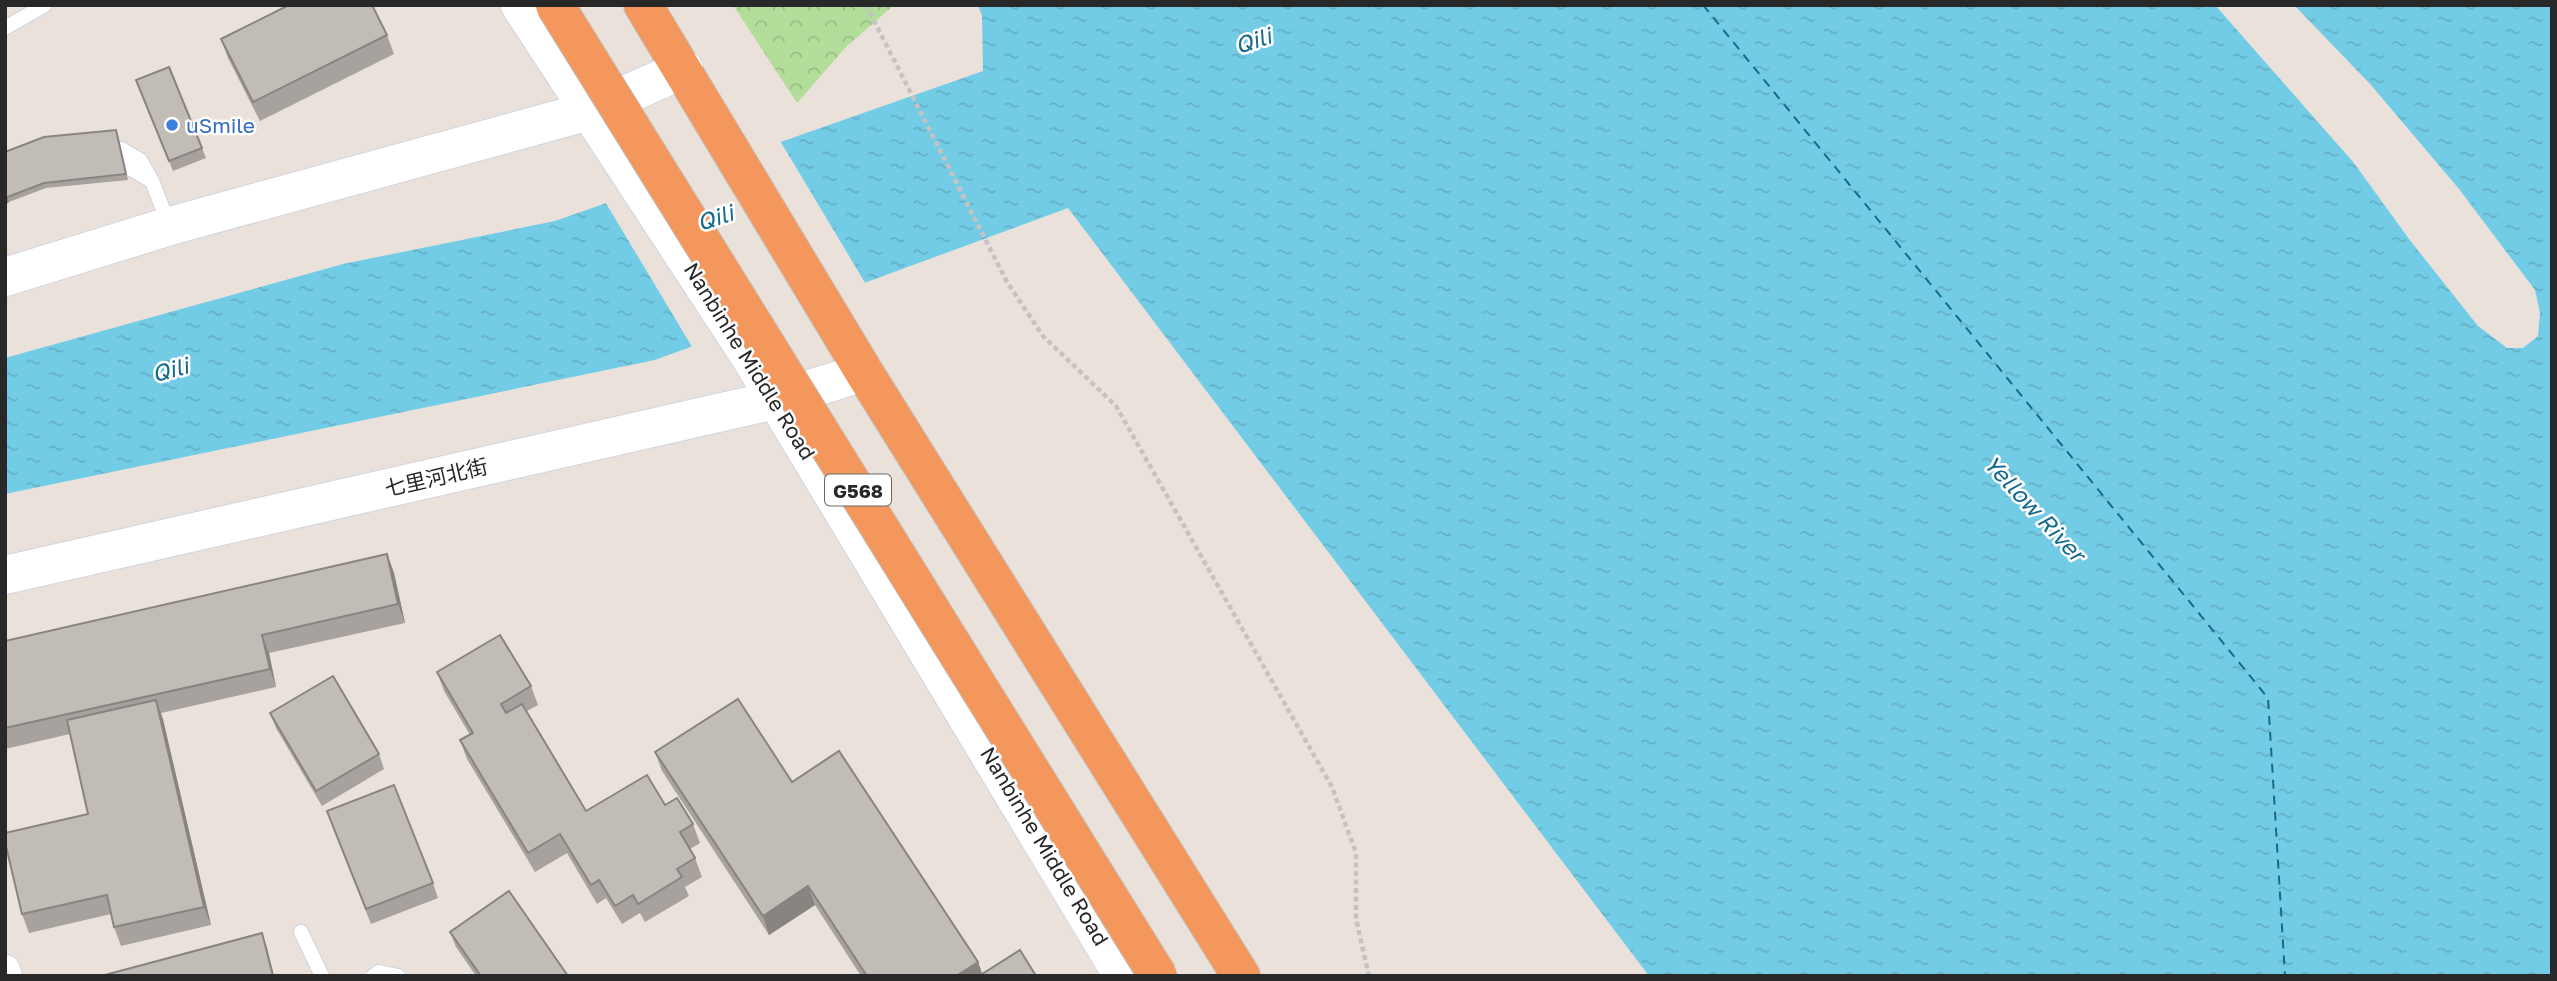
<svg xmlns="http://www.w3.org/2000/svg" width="2557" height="981" font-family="'Golos Text','Noto Sans SC',sans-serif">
<defs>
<pattern id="park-crowns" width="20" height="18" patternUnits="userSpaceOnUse" patternTransform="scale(1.75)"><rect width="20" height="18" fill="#b3dd9a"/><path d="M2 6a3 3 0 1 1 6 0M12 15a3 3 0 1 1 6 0" fill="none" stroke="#9abe85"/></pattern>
<pattern id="water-ripples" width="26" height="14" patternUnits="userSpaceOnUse" patternTransform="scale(1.75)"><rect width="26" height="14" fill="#73cce6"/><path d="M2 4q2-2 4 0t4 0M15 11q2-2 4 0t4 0" fill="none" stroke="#64afc5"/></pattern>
</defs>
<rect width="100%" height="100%" fill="#eae2da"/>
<polygon fill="url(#park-crowns)" points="733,5 894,5 846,47 797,103"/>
<polygon fill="url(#water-ripples)" points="978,5 2215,5 2354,163 2409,239 2478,326 2507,348 2523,348 2538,336 2540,313 2535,290 2459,189 2371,85 2294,5 2552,5 2552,976 1649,976 1068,208 655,360 5,494 5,358 343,264 555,221 983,71 982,16"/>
<polygon fill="#eae2da" points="779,139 867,286 694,350 604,200"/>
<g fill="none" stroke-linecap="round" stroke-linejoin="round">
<polyline stroke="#166a8e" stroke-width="2" stroke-dasharray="9 7" stroke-linecap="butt" points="1703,5 2268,698 2285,976"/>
<defs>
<g id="lane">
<polyline points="5,28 45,5"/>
<polyline points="121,149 140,160 152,181 169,225"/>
<polyline points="124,165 150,180"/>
<polyline points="301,932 322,976"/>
<polyline points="373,976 379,972 398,976"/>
</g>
<polyline id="street" points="5,970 7,976"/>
<g id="secondary">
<polyline points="520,5 749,355 1123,976"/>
<polyline points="5,277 170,226 589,111 684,69"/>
<polyline points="5,575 775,400 864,372"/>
</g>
<polyline id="highway" points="643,5 864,372 1241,976"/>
</defs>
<use href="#lane" stroke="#d0d4e0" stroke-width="16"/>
<use href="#street" stroke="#d0d4e0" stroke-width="32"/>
<use href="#secondary" stroke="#d0d4e0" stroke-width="40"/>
<use href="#highway" stroke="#c3c3c3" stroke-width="40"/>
<polyline stroke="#c3c3c3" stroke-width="4.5" stroke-dasharray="5 3.5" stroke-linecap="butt" points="866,5 1007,282 1043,336 1116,406 1332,787 1356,853 1356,919 1369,976"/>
<use href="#lane" stroke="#fff" stroke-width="14"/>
<use href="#street" stroke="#fff" stroke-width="30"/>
<use href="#secondary" stroke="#fff" stroke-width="38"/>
<use href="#highway" stroke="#f3975c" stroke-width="38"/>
<defs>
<polyline id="highway-bridge" points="555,5 1158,976"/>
</defs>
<use href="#highway-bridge" stroke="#c3c3c3" stroke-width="40" stroke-linecap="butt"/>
<use href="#highway-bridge" stroke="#f3975c" stroke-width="38"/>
</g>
<g fill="#a7a29d">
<polygon points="387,35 394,54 260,121 228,58 221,39"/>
<polygon points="140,90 202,148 206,158 173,171"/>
<polygon points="118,136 128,180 46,188 9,202 5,205 5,152"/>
<polygon points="387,554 394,573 405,623 269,653 276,687 161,713 211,925 121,946 114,927 111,914 29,933 22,914 88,814 70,734 5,749 5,641"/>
<polygon points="437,672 531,686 538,705 527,711 586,811 665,805 693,824 700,843 690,849 695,858 702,877 685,887 689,896 645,922 640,913 622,924 606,898 597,904 567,853 535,872 467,759 460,740 470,735 444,691"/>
<polygon points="270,713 379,754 384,769 322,806 276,728"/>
<polygon points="655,752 792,782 978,962 982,974 1036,976 861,976 815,905 769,935 662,771"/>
<polygon points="332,826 433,883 438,898 371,924"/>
<polygon points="450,932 568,976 476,976 456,947"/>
</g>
<g fill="#888480">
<polygon points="7,197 9,202 5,205 5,198"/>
<polygon points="387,554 394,573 405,623 398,604"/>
<polygon points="262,635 269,653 276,687 270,669"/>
<polygon points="156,700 163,719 211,925 204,907"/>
<polygon points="808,886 815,905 769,935 763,916"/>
<polygon points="262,933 267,948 274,976 273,976"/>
<polygon points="978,962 983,976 956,976"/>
</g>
<g fill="#c2bcb7" stroke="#888480" stroke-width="2">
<polygon points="289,5 372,5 387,35 253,102 221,39"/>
<polygon points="169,67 202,148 169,161 136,80"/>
<polygon points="116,130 126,174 44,183 5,198 5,152 44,137"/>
<polygon points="387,554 398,604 262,635 270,669 5,728 5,641"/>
<polygon points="500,635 531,686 501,704 506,713 522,704 586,811 647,775 665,805 677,798 693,824 680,832 695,858 677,869 682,877 638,904 633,895 615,906 599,880 591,885 560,834 528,853 460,740 473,733 437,672"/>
<polygon points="333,676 379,754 316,791 270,713"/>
<polygon points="738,699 792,782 839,751 978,962 956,976 867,976 808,886 763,916 655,752"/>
<polygon points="156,700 204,907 114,927 107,895 22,914 5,842 5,833 88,814 67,720"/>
<polygon points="394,785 433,883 366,909 327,811"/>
<polygon points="509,891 568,976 481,976 450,932"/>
<polygon points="262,933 273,976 101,976"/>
<polygon points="1020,950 1036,976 979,976"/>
</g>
<circle fill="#3f7fe0" stroke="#fff" stroke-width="2.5" cx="172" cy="125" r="7"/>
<g text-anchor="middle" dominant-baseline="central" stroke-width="5" stroke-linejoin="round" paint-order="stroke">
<rect fill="#fff" stroke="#686868" stroke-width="2" x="825" y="474.5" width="66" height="31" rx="5"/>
<g font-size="19" font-weight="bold" fill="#282828">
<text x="858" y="490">G568</text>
</g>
<g font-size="21" fill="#366cbe" stroke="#fff" text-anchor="start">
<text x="186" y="125">uSmile</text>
</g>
<g font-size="21" fill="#282828" stroke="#fff">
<text transform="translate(750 361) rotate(58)">Nanbinhe Middle Road</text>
<text transform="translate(436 477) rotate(-13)">七里河北街</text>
<text transform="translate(1045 846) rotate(59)">Nanbinhe Middle Road</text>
</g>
<g font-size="23" font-style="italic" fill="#166a8e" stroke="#fff">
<text transform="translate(1253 40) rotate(-18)">Qili</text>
<text transform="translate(715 217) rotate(-18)">Qili</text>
<text transform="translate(170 369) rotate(-15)">Qili</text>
<text transform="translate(2035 508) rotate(47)">Yellow River</text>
</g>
</g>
<rect width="2557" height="981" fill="none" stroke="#282828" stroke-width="14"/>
</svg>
